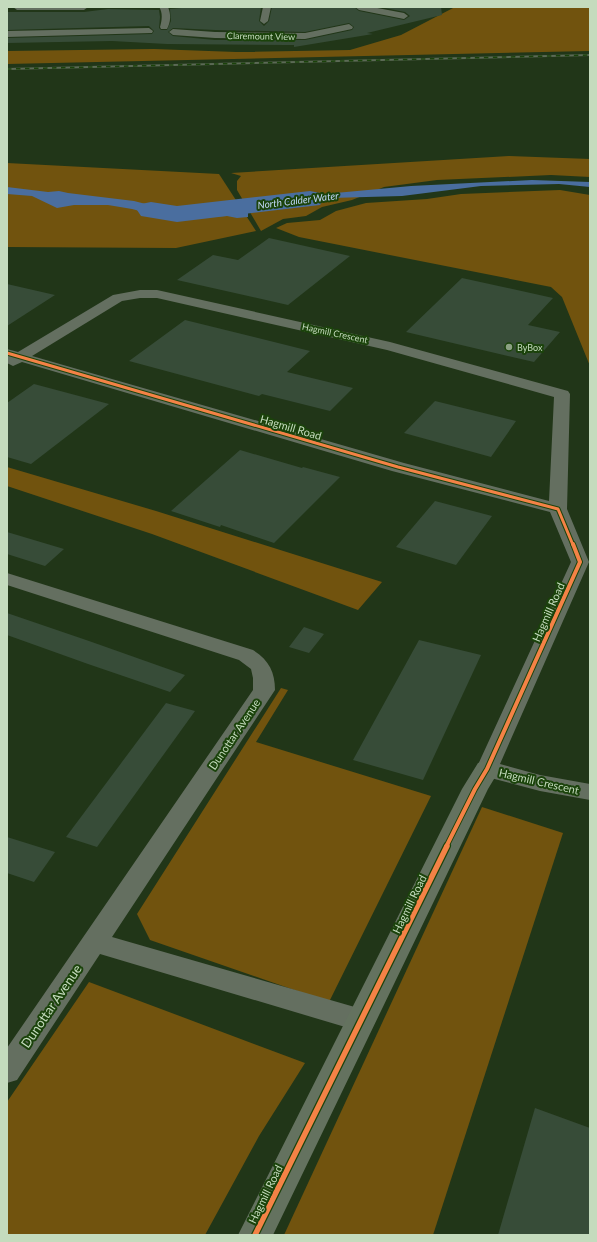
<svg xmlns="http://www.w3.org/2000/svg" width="597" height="1242" font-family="Lato,sans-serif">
<rect width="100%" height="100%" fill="#213618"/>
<g fill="#71530e">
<polygon points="455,7 590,7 590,51 7,64 7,51 154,49 236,52 350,50 401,35"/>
<polygon points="509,156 590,159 590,177 551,175 437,180 384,187 352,200 322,207 306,216 283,219 261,231 237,190 237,181 241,176 231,173"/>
<polygon points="7,163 219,174 256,231 176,248 7,247"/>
<polygon points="560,190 590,195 590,366 562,297 551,287 299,237 276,228 287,223 320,220 336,211 366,203 427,199 461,194"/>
<polygon points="7,467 156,511 382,582 358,610 152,534 7,486"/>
<polygon points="281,688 288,690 256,742 431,796 329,1002 150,940 137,914"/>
<polygon points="482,807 563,833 433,1235 284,1235"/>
<polygon points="89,982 305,1063 259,1136 205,1235 7,1235 7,1102"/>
</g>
<polygon fill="#4a6e9f" points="532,180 590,182 590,187 559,184 481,186 402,196 331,198 259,207 248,212 248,217 237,218 227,216 185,218 168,218 151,214 132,209 108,205 74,205 57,208 32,196 7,194 7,187 48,192 59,191 68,193 134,201 169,210 226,211 236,210 263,200 303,196 411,186"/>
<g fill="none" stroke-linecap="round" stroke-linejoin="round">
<polygon fill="#4a6e9f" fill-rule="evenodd" points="310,191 320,193 324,199 320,205 177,222 141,216 137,210 141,204 151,202 177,206"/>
</g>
<g fill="#374c38" fill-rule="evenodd">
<path d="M193,7H261L259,21L264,26L269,21L272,7H354L359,11L404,20L410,16L405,12L380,7H441L442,15L367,33L373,34L294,47V45H287L167,44L112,41L7,43V38L152,34L154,31L149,26L7,30V12H84L108,9L159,10L160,17L159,28L161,30H167L171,21L170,9ZM349,23L354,27L352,30L305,40H215L173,36L168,32L173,28L215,30L305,32Z"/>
<polygon points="269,238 350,256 288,305 177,280 213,255 238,260"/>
<polygon points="462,278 553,298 528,325 560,332 534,362 406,332"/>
<polygon points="7,284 55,295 7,326"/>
<polygon points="185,320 310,351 287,372 353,388 330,411 262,394 259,396 129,361"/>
<polygon points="34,384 109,404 31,464 7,457 7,403"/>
<polygon points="435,401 516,421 491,457 404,433"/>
<polygon points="240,450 302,468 303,467 340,477 274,543 221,525 220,527 171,511"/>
<polygon points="435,501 492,516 456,565 396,547"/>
<polygon points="7,532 64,549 45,566 7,554"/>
<polygon points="7,613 89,641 185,675 170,692 88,664 7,635"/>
<polygon points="304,627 324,634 309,653 289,647"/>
<polygon points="419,640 481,655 423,780 353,760"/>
<polygon points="166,703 195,711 97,847 66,837"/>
<polygon points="7,837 55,852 34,882 7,873"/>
<polygon points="535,1108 590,1128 590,1235 498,1235"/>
</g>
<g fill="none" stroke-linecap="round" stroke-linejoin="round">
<g fill="#646f60" fill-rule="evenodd">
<polygon points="13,7 88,7 84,10 17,10"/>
<path d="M159,7H168C171,14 171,22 167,29H161L160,27C162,21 163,12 159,7Z"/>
<polygon points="263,7 271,7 268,21 264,24 260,21"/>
<polygon points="355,7 372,7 404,13 408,16 404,19 359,10"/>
<polygon points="349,24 353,27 352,29 305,39 215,38 173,35 169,32 173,29 215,32 305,33"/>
<polygon points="149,28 153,31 152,33 7,37 7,31"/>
<path d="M140,290H157L390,342L568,391L570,394L567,509L589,562L500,764L540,775L590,784V800L540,791L487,777L479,775L476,769L571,562L550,512L392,471L22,362L13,366L7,363V349L18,352L113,295ZM140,298H157L387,350L554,397L549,501L404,463L32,356L122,301Z"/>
<path d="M7,573L253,650C269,660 275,672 275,690L112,937L372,1012L376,1020L372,1028L362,1032L100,954L17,1080L7,1083V1048L253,690V678L251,669L239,660L7,585Z"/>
</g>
<polygon fill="#64725f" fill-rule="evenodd" points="487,760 496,763 500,769 488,789 273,1235 238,1235 462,789 478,763"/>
<defs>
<polyline id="rail" points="7,69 590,55"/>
</defs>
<use href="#rail" stroke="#5c6a56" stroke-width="2"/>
<use href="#rail" stroke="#1b430b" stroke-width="1.5" stroke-dasharray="4.5" stroke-linecap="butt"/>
<defs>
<polyline id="cycleway-far2" points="7,353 398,467 558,509 573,545"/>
<polyline id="cycleway-far1" points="446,847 475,789 487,769 580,562 573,544"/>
<polyline id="cycleway" points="255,1235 447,846"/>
</defs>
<use href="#cycleway-far2" stroke="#1b430b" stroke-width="5"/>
<use href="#cycleway-far1" stroke="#1b430b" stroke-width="6"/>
<use href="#cycleway" stroke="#1b430b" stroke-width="8"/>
<use href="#cycleway-far2" stroke="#f48246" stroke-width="3"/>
<use href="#cycleway-far1" stroke="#f48246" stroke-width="4"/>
<use href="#cycleway" stroke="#f48246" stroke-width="5.5"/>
</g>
<circle fill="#8ba183" stroke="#1b430b" stroke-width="1.5" cx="509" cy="347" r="4"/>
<g text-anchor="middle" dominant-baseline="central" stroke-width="4" stroke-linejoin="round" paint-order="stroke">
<g font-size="9" fill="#c4dbbd" stroke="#1b430b">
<text transform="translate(261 36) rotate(1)">Claremount View</text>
<text transform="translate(335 333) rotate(12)">Hagmill Crescent</text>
</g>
<g font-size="9" fill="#c4dbbd" stroke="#1b430b" text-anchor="start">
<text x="517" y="347">ByBox</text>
</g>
<g font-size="10" font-style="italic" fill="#c0d6f7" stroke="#1b430b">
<text transform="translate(298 200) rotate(-7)">North Calder Water</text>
</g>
<g font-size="11" fill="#c4dbbd" stroke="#1b430b">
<text transform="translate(291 427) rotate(16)">Hagmill Road</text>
<text transform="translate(548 612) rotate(-66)">Hagmill Road</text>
<text transform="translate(234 734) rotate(-56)">Dunottar Avenue</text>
<text transform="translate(539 781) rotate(13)">Hagmill Crescent</text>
<text transform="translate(409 904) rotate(-64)">Hagmill Road</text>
<text transform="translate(265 1194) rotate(-64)">Hagmill Road</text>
</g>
<g font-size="13" fill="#c4dbbd" stroke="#1b430b">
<text transform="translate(51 1006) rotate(-56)">Dunottar Avenue</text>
</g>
</g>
<rect width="597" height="1242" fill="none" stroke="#c4dbbd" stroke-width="16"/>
</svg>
